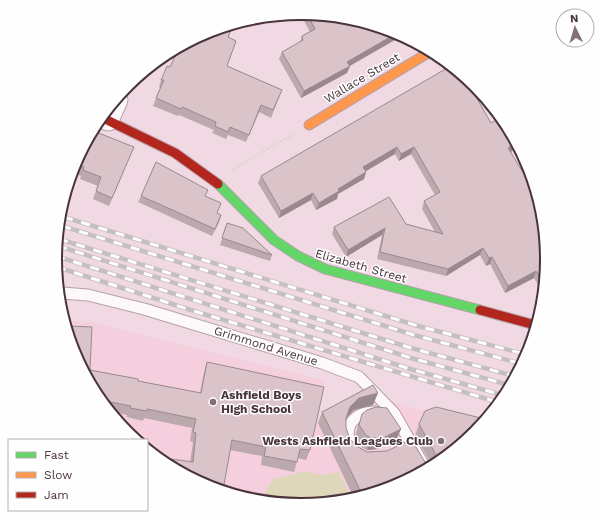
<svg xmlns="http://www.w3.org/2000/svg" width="603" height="519" font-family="'Work Sans',sans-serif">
<rect width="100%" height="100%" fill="#f1d9e3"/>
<polygon fill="#f5cfde" points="67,321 91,322 325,381 316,422 369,394 479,428 396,487 301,506 207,487 147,447 147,440 137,440 127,434 74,354"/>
<polygon fill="#dfd7ba" points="306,471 323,475 339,472 350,496 301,506 261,498 273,479"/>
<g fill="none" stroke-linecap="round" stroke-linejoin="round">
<defs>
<g id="lane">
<polyline points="62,293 88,295 144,309 322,363 359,377 394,413 425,468"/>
<path d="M351,445C342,426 355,412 376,412"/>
</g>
<polyline id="street" points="108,120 117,100"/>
<polyline id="fast" points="218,184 274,240 298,256 325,269 480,310"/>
<polyline id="slow" points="309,125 428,53"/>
<g id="jam">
<polyline points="105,119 175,153 218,184"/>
<polyline points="480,310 535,325"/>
</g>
</defs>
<use href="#lane" stroke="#b5a1aa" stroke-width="13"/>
<use href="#street" stroke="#b5a1aa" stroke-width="23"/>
<use href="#fast" stroke="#b5a1aa" stroke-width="11"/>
<use href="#slow" stroke="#b5a1aa" stroke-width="11"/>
<use href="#jam" stroke="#b5a1aa" stroke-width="11"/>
<polyline stroke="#ddd6d9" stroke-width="2.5" stroke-dasharray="3 2" stroke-linecap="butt" points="232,170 293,134"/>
<use href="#lane" stroke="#fdf9fb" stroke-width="11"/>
<use href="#street" stroke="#fdf9fb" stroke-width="21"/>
<use href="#fast" stroke="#63d668" stroke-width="9"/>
<use href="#slow" stroke="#ff974d" stroke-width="9"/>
<use href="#jam" stroke="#b3261e" stroke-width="9"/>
<defs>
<g id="rail">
<polyline points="64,217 418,326 528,355"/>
<polyline points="62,226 414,335 522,364"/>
<polyline points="59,239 411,348 514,376"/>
<polyline points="58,246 411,358 509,385"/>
<polyline points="56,256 407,368 502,395"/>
<polyline points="57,267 197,312 497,402"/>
</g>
</defs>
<use href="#rail" stroke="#c6bfc2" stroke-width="4.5"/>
<use href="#rail" stroke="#fefefe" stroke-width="3" stroke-dasharray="9" stroke-linecap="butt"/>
</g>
<g fill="#bba9ae">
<polygon points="300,13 302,13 396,32 350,66 347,73 301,98 279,59 282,52 300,42 302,36 310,32"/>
<polygon points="233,27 228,38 227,66 282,90 271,118 259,112 246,142 228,135 226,139 212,133 214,130 179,115 178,116 153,106 160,88 159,87 161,80 170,67 207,32"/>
<polygon points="476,85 482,95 481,100 478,101 491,123 515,144 512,151 511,152 548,260 542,292 534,278 505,293 490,264 486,266 480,255 446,276 377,259 382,235 346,257 332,234 334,227 406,224 435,232 422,209 424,201 435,195 411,154 399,161 395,154 366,171 366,172 364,179 338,194 337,199 316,210 311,200 279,218 258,183 261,176"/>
<polygon points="96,132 130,155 109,206 93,199 98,186 80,179 81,176 72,172 74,165"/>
<polygon points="141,196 206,196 217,213 221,215 212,236 138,202"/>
<polygon points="227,223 272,255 270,261 220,245"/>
<polygon points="74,354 90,370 138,381 200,393 204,372 207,362 310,450 306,460 298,458 294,472 261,465 262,456 230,450 223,490 190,462 193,442 190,441 192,428 144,418 143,421 127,417 127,415 113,412"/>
<polygon points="373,405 354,410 346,418 346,428 350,439 358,447 367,452 387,451 412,446 425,462 430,462 415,436 419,424 476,434 396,487 353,496 318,423 322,412"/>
<polygon points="362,414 401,429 396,440 378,449 367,450 361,447 355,437 358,426"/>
</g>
<g fill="#99898d">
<polygon points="397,33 402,36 348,67 350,66 347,73 301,98 304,91 347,62"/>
<polygon points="481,94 482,95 481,100 473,104 476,97"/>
<polygon points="261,105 259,112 246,142 249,135"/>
<polygon points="515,144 512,151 506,155 508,148"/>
<polygon points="397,147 395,154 361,174 363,167"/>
<polygon points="414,147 411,154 399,161 401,154"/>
<polygon points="366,172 364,179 338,194 337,199 316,210 319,203 338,189"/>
<polygon points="313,193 311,200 279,218 281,211"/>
<polygon points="221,215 219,222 212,236"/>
<polygon points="385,228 382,235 346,257 348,250"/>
<polygon points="483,248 480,255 446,276 448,269"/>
<polygon points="492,257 490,264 486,266 489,258"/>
<polygon points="536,271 534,278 505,293 508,286"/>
<polygon points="378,393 373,405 354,410 346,418 350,407 359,398"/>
<polygon points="401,429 396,440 378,449 367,450 371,438"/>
</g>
<g fill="#dac4ca" stroke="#99898d">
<polygon points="307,14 396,32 397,33 347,62 350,66 304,91 282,52 303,40 302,36 315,29"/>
<polygon points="232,27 228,37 236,41 227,66 282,90 273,110 261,105 249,135 230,127 228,132 215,126 216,122 182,107 181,109 156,98 164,80 161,80 167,66 170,67 177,52 207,32"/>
<polygon points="449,67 476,85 481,94 476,97 491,123 498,119 515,144 508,148 535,192 548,260 543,283 536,271 508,286 492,257 489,258 483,248 448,269 380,252 385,228 348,250 334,227 389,197 406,224 443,234 424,201 440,192 414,147 401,154 397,147 363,167 366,172 338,189 339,191 319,203 313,193 281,211 261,176"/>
<polygon points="96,132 134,147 112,198 96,191 101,177 83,170 84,167 75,163"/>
<polygon points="156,162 208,190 205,196 221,203 217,213 221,215 215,229 141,196"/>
<polygon points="227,223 243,228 272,255 222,238"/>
<polygon points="68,326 92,327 90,370 138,379 138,381 201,393 207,362 324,387 310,450 300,449 297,462 264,456 266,447 232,440 223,490 207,487 164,458 193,462 196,433 193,432 196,419 147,409 147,411 130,408 131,406 105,401 74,354"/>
<polygon points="373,385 378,393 359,398 350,407 346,418 346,428 350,439 358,447 367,452 387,451 408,441 412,446 413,442 425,462 433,462 435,460 435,453 419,424 425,411 436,407 485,419 476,434 396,487 362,494 322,412"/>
<polygon points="376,407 387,408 401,429 383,438 371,438 366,435 359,425 362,414 367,410"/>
</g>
<g fill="#846e77" stroke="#fefefe" stroke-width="1.5">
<circle cx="213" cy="402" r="4"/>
<circle cx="441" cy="441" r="4"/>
</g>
<g text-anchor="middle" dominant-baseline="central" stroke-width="3" stroke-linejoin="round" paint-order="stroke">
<g font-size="12" fill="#49343d" stroke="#fefefe">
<text transform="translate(362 78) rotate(-31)">Wallace Street</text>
<text transform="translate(361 266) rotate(16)">Elizabeth Street</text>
<text transform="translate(266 346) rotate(17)">Grimmond Avenue</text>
</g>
<g font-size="12" font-weight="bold" fill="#49343d" stroke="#fefefe" text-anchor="start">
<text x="221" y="395">Ashfield Boys<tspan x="221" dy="14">High School</tspan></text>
<text x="433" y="441" text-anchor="end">Wests Ashfield Leagues Club</text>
</g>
</g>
<path d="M0 0H603V519H0ZM62 259a239 239 0 1 1 478 0a239 239 0 1 1-478 0Z" fill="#fefefe" fill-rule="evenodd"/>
<path fill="none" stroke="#49343d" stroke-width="2" d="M62 259a239 239 0 1 1 478 0a239 239 0 1 1-478 0Z"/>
<rect x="8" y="439" width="140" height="72" fill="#fefefe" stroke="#b6adb1"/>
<rect x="16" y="452" width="20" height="6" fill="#63d668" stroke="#b6adb1"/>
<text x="44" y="459" font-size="12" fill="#49343d">Fast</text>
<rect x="16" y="472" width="20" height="6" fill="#ff974d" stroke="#b6adb1"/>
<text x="44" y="479" font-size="12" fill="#49343d">Slow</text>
<rect x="16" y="492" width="20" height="6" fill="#b3261e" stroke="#b6adb1"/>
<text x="44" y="499" font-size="12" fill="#49343d">Jam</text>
<g transform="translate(575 28) rotate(355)"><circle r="19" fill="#fefefe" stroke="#b6adb1"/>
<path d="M0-3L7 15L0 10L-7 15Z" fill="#846e77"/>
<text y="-6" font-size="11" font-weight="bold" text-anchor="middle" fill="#49343d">N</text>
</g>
</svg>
